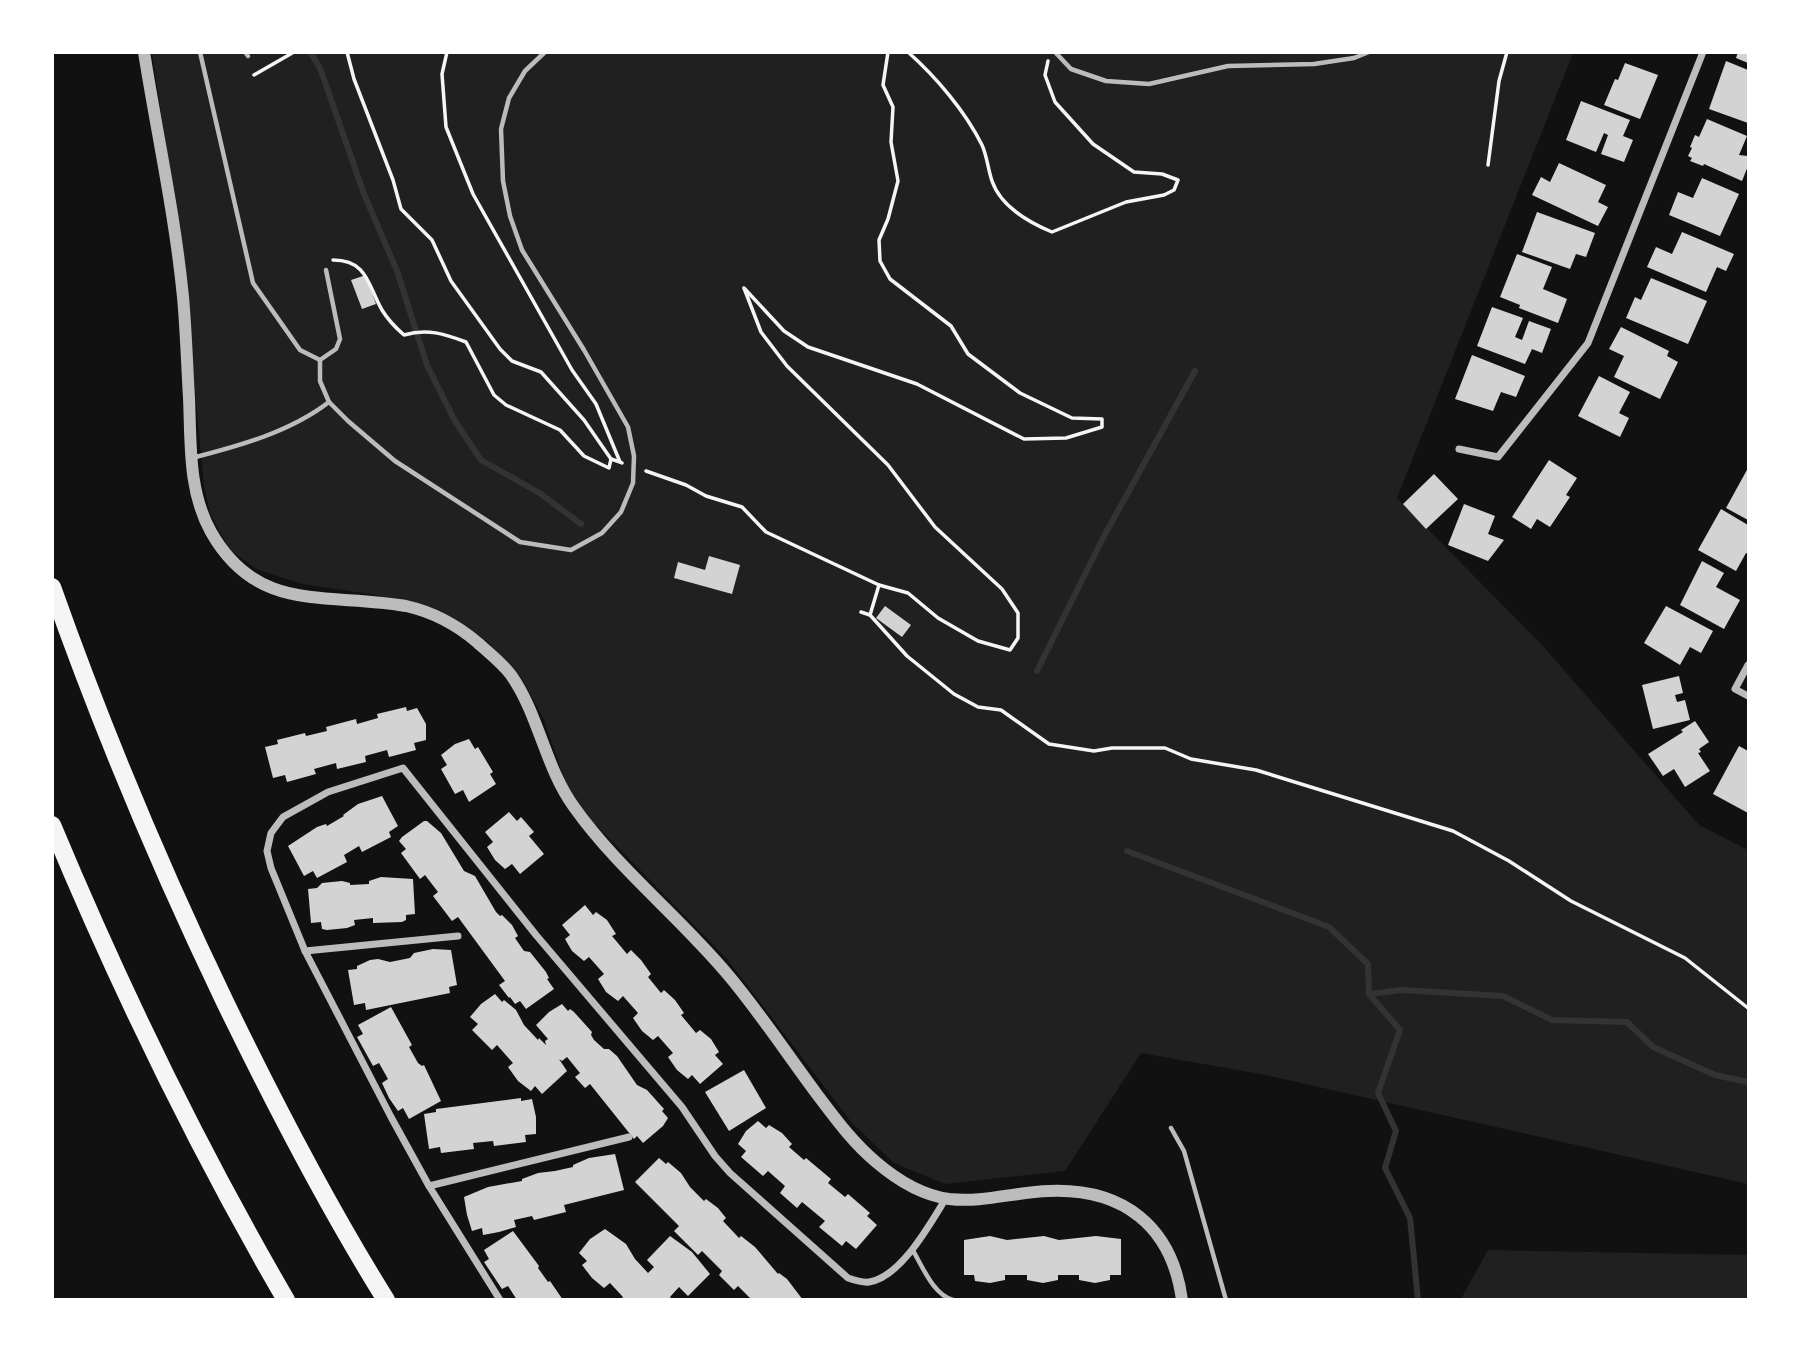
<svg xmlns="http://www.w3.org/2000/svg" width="1801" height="1352" font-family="Arial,sans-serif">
<rect width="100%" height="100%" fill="#111"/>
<g fill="#202020">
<polygon points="152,53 1573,53 1397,498 1543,646 1699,825 1748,850 1748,1184 1266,1075 1141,1053 1065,1171 945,1184 894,1163 852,1123 727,959 594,823 568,790 544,720 522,679 489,643 455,619 427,607 370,594 302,584 256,569 229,549 210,513 204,486 181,241"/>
<polygon points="1488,1250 1748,1255 1748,1299 1461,1299"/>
</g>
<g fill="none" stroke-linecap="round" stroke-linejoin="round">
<g stroke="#333" stroke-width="6">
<polyline points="310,52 320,68 364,194 397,271 427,365 455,421 481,460 541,494 581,524"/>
<polyline points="1037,671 1103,538 1195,371"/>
<polyline points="1127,851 1329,927 1368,964 1369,994"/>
<polyline points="1369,994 1402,990 1503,996 1552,1020 1627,1022 1653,1047 1715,1075 1748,1082"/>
<polyline points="1369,994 1400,1030 1378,1093 1396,1131 1385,1168 1410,1218 1418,1300"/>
</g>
</g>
<g fill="#d3d3d3">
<polygon points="1738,52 1748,52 1748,63 1736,58"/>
<polygon points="1726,61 1748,70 1748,123 1709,109"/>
<polygon points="1625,63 1658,75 1640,119 1604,105 1615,79 1618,80"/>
<polygon points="1581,101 1630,120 1623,136 1633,140 1624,162 1601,154 1608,135 1604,133 1596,152 1566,140"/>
<polygon points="1707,119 1747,136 1739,155 1748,156 1748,166 1742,181 1704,164 1703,166 1690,161 1692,158 1688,156 1692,148 1690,147 1695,135 1699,137"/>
<polygon points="1559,163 1606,185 1598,202 1608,207 1598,226 1532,195 1541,177 1550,182"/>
<polygon points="1702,178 1739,194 1720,236 1669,215 1678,192 1693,198"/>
<polygon points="1537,212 1595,233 1586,257 1576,254 1570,269 1522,252"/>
<polygon points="1682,232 1734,254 1726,271 1717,267 1706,292 1647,267 1656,247 1672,254"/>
<polygon points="1517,254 1552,267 1543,289 1567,299 1558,323 1519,308 1520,305 1500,297"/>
<polygon points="366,275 376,304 362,309 351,280"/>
<polygon points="1651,278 1707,301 1688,344 1626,318 1635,297 1641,300"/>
<polygon points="1492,307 1523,318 1515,337 1522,340 1529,321 1551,329 1542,353 1532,349 1525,364 1477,346"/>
<polygon points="1621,327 1669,351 1667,356 1678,362 1660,399 1614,377 1624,356 1609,349"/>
<polygon points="1472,355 1525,376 1516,397 1501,392 1493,411 1455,399"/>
<polygon points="1599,376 1630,392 1619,413 1629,418 1620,437 1578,416"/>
<polygon points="1549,460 1577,478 1566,495 1570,497 1550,527 1537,519 1531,529 1512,517"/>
<polygon points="1748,468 1748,520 1726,508"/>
<polygon points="1434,474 1458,499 1426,529 1403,504"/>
<polygon points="1464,504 1495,516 1488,534 1504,540 1488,561 1448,545"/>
<polygon points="1721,509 1748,525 1748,554 1746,553 1736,571 1698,550"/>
<polygon points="709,556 740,565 732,594 674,578 678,562 705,570"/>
<polygon points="1702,561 1724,573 1716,587 1740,600 1724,629 1680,605"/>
<polygon points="885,606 911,625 902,637 876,618"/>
<polygon points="1666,606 1713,631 1701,653 1690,647 1680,665 1644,643"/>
<polygon points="1679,676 1683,693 1675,695 1677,702 1685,700 1690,720 1653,729 1642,685"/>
<polygon points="406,707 407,711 417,708 426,724 426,740 414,743 416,750 389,757 387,750 365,756 366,762 337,769 336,763 314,769 316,774 287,782 285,775 273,778 265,747 278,744 277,740 305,733 306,736 327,731 326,727 356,719 357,724 378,718 377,714"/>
<polygon points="1695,721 1709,742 1699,749 1701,752 1698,753 1710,771 1685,787 1674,769 1663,776 1648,754 1683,732 1681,730"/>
<polygon points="469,739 475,749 478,747 493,772 490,774 496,784 469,802 463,790 455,794 441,769 447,765 441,755 455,744"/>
<polygon points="1739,746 1748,751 1748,813 1713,794"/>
<polygon points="382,796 398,826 389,832 391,837 362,852 359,846 344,855 347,862 317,878 313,871 304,876 288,846 317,827 326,824 327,826 344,816 343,815 358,804"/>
<polygon points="509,812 517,821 521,817 534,832 529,836 544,854 520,874 512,864 505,869 495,860 487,847 493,842 485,832"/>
<polygon points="424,821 427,821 441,833 464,871 475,876 496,912 500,916 502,915 512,925 518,936 515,938 524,951 530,952 546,972 549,978 547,979 554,989 526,1009 520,1001 515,1004 510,997 509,998 499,985 505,981 458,917 452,921 433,896 438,892 425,875 420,879 401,853 406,849 399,841 402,837"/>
<polygon points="381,877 413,879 415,914 406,915 406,920 402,922 373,923 373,918 354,920 355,925 347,928 327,930 322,929 321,922 311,923 308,889 317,888 322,883 342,881 350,883 350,885 369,884 369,881"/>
<polygon points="585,905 593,915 596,912 607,920 616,934 612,936 627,954 631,950 641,960 651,974 648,977 661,993 664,990 675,1000 684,1013 681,1015 696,1033 700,1030 711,1039 719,1052 715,1055 723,1064 700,1084 692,1075 688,1079 677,1070 668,1057 673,1053 658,1036 653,1040 642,1031 633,1018 638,1013 623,996 618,1001 606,992 598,979 604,974 589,957 584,961 572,951 565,939 570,935 562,925"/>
<polygon points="433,949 451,950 457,985 449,987 450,993 366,1010 365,1003 354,1005 348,970 357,969 357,966 370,960 378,959 390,962 410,958 414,953"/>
<polygon points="495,994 502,1002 504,1000 516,1010 524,1025 538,1040 539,1038 546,1045 545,1041 548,1039 536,1025 549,1012 562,1004 568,1011 570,1009 574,1012 592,1032 591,1035 594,1040 604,1049 609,1049 617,1056 637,1085 647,1090 664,1109 662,1111 668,1118 663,1126 643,1143 637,1136 634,1139 590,1084 585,1088 575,1077 580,1073 567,1057 562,1061 559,1059 567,1071 542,1094 535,1086 531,1091 518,1081 508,1067 513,1063 497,1045 492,1050 472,1030 478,1024 470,1017 481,1004"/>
<polygon points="391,1007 412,1045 409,1047 418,1063 422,1066 424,1065 441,1101 409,1119 403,1108 398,1111 389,1098 382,1083 388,1079 379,1063 373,1066 357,1037 363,1034 358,1025"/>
<polygon points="744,1070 766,1108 729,1131 705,1092"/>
<polygon points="521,1098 521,1101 532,1099 536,1117 536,1134 525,1135 526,1142 494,1146 493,1141 473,1143 474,1149 441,1153 440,1147 429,1149 424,1114 436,1112 436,1109"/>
<polygon points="758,1121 766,1128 769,1125 782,1133 792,1144 789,1147 804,1160 806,1158 831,1179 828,1183 845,1197 848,1194 870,1213 867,1216 877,1225 856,1249 846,1241 842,1246 819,1227 825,1221 802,1202 797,1208 780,1193 785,1186 768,1171 763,1176 741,1157 746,1151 738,1144 746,1131"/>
<polygon points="615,1154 624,1190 564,1205 566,1212 534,1220 532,1216 514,1220 516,1227 499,1232 483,1235 482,1228 472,1231 467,1215 464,1197 488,1187 522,1181 522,1179 538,1173 555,1171 573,1167 573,1165 589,1158"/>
<polygon points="659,1158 666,1164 668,1162 681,1173 690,1187 704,1201 706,1199 718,1208 726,1218 723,1221 739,1238 741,1236 755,1247 778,1274 779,1273 787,1279 803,1300 749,1300 750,1298 738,1286 734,1290 719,1275 722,1271 702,1251 698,1255 674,1231 679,1226 635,1182"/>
<polygon points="605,1229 626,1244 635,1259 648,1273 654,1267 647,1260 670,1236 692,1252 710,1274 688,1296 679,1287 670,1297 673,1300 620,1300 623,1297 610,1283 604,1288 592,1278 582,1265 587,1261 579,1253 590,1239"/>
<polygon points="513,1231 539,1266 538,1268 548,1282 550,1281 563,1300 517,1300 508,1286 502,1289 484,1262 489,1259 484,1250"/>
<polygon points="990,1236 1007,1240 1044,1236 1059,1240 1096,1236 1121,1239 1121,1275 1110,1275 1110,1280 1095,1283 1079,1280 1079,1275 1058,1275 1058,1280 1043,1283 1027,1280 1027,1275 1005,1275 1005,1280 990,1283 975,1281 974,1275 964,1275 964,1240"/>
</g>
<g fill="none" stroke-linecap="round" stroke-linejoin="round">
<g stroke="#f5f5f5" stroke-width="3.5">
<polyline points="347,52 354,79 393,180 401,209 432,240 451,281 500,349 512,361 541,372 584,420 611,459 620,462"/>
<polyline points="447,52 442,74 446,127 473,194 572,370 596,404 620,462 622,463"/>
<path d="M908,52C936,77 965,111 982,145C987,156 988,169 992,181C1001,207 1028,222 1052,232L1126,202L1164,195L1174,190L1178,180L1162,174L1134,172L1093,144L1055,102L1045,75L1048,61"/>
<polyline points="254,75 294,52"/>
<polyline points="1488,165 1499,81 1507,52"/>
<path d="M333,260C368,260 368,286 382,310C388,320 396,328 404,335C427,328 445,334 466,342L494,395L506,405L560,430L584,456L609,468L611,459"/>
<polyline points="646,471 686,485 706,496 742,507 766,532 879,585 908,593 938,618 978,641 1010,650 1018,638 1018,613 1002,589 935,527 888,465 787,366 761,332 744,288 784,331 808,347 917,384 1024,439 1066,438 1102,427 1102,419 1072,418 1020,393 968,354 951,326 890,279 880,261 879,240 888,219 898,181 891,142 893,107 883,85 888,52"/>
<polyline points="861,612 870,615 907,656 954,694 978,707 1001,710 1049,744 1094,751 1112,748 1165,748 1191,759 1256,770 1453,831 1509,861 1571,901 1685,958 1748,1008"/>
<polyline points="870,615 879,585"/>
</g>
<g stroke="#bcbcbc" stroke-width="4.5">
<polyline points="200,52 253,283 300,350 320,360 336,349 340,339 326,270"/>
<polyline points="245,52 248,56"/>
<polyline points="1055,52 1071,69 1106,81 1149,84 1228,66 1314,64 1354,58 1369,52"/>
<polyline points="320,360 320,381 329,402 348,421 395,461 520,542 571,550 602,533 621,512 633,483 634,456 628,427 584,350 522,250 510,216 503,181 501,129 509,98 525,71 545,52"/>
<path d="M192,458C239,446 290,432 329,402"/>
<polyline points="1171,1128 1184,1151 1226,1300"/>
<path d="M912,1249C922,1265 933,1295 953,1300"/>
</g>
<g stroke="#bcbcbc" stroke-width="7">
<polyline points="1459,449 1498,457 1588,343 1703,52"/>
<polyline points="1748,665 1735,689 1748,696"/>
<polyline points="305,951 458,936"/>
<polyline points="429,1186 629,1137"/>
<path d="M500,1300L429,1186L391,1117L305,951L271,868L267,851L271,833L283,817L328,792L403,768L536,935L682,1107L715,1156L730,1173L848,1278C854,1280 863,1283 869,1282C901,1277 930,1224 946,1198"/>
</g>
<path stroke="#bcbcbc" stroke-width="12" d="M144,52C157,134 175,215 183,297C186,330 187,364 189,398C191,443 188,491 211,532C258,615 328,592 406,606C433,612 457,625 478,643C489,653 502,663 511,675C539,715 545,767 574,807C618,869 680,917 729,976C760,1013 787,1054 816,1093C835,1118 852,1142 876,1162C897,1180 921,1195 949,1199C983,1203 1015,1192 1049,1191C1123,1188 1172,1226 1182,1300"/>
<g stroke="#f5f5f5" stroke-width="18">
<path d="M52,587C102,728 160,867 225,1002C274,1103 326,1204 386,1300"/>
<path d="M52,825C120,988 197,1147 286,1300"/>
</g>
</g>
<rect width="1801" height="1352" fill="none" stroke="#ffffff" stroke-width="108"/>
</svg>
